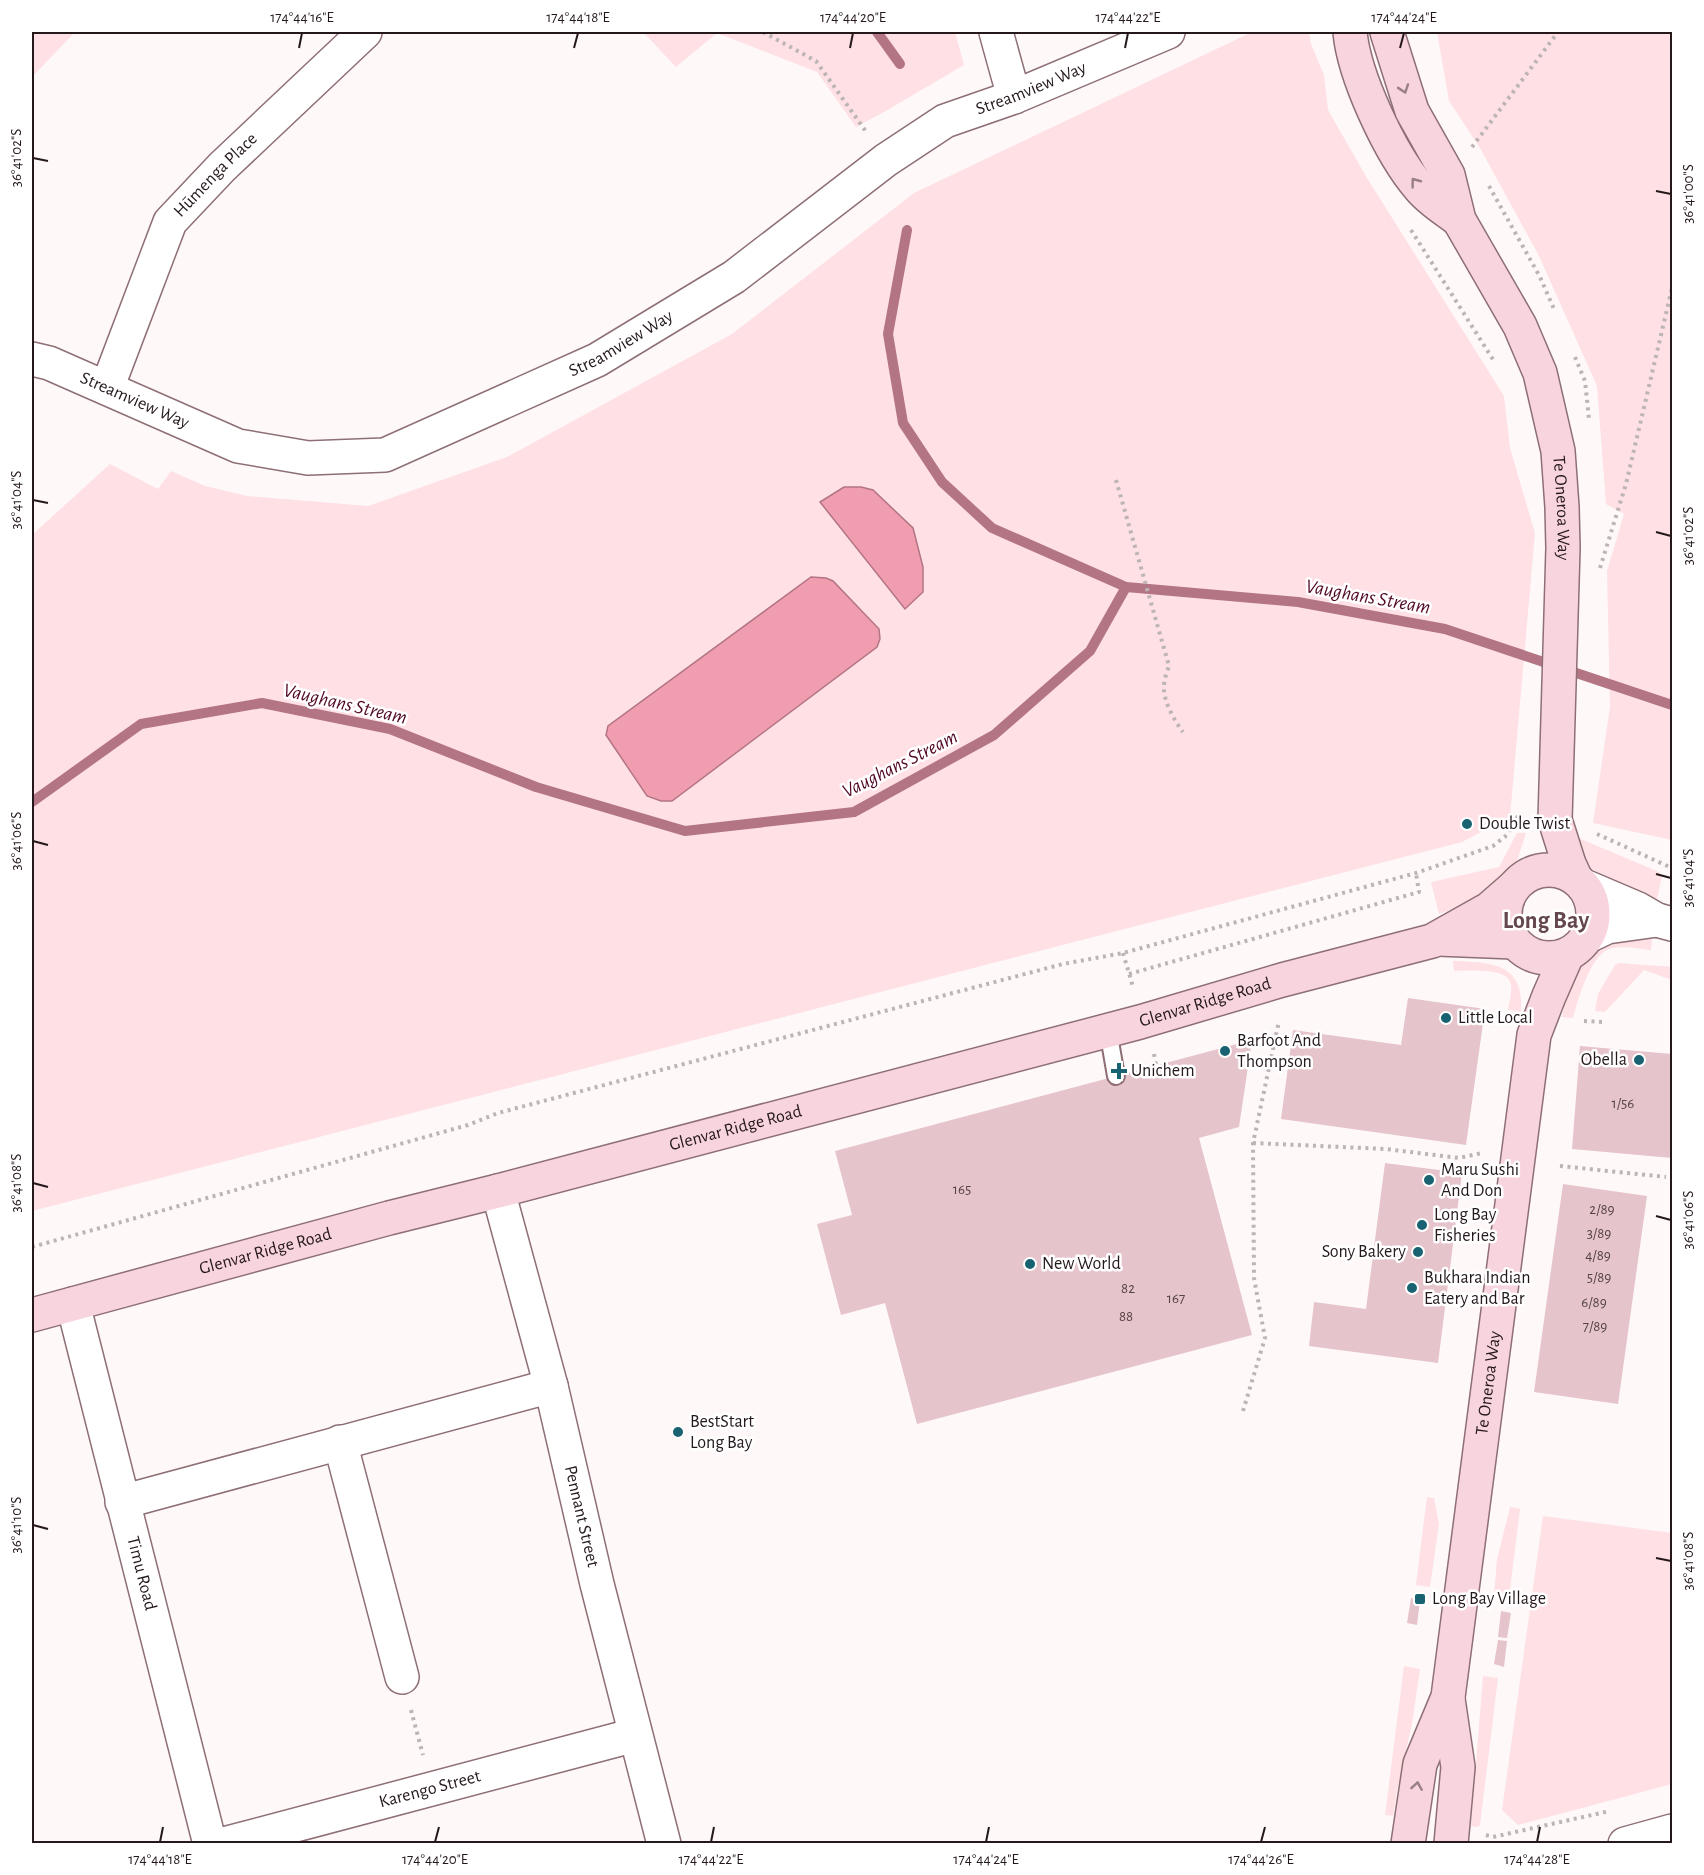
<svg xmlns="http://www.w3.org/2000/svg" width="1704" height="1875" font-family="'Alegreya Sans',sans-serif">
<rect width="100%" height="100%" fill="#fff8f9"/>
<g fill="#fee0e5">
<polygon points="32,32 75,32 32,77"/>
<polygon points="643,32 955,32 964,65 884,112 856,127 817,72 717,33 676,67"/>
<polygon points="1252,32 1309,32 1311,44 1324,75 1328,110 1367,178 1504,396 1510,448 1535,533 1510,817 1462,842 32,1211 32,535 110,464 158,489 171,471 205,486 247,496 368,506 507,457 732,334 914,193"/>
<polygon points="1437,32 1672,32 1672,840 1593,823 1610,707 1607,571 1624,514 1606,504 1597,386 1539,256 1480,148 1449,101"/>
<polygon points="1517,833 1526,833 1516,864 1510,872 1477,900 1439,914 1431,882 1499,867"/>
<polygon points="1576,837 1659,872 1662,876 1657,899 1614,882 1587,866"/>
<path d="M1628,935L1652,939L1651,950C1638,949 1621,945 1609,949C1590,956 1578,1000 1573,1018L1562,1017C1566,998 1578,956 1596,946C1606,941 1618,939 1628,935Z"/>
<path d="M1453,961C1491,962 1525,963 1521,1012L1508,1010C1509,1003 1512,993 1511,985C1509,967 1468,971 1454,971Z"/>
<polygon points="1619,963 1672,967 1672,980 1644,970 1605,1012 1595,1011 1598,994 1615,965"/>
<polygon points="1427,1497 1434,1498 1439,1524 1430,1587 1416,1585"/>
<polygon points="1510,1507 1520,1509 1509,1598 1494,1596 1497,1559"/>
<polygon points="1543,1516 1672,1533 1672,1784 1518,1825 1502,1810"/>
<polygon points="1404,1666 1420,1669 1412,1724 1397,1790 1393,1816 1385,1815"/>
<polygon points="1483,1676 1498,1678 1480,1825 1477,1827 1471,1826"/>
</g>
<g fill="#f09db0" stroke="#b37583" stroke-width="1.5">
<polygon points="844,487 861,487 873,490 913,528 923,567 923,592 905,609 820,502"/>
<polygon points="811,577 826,578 833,581 879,629 880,639 877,647 672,801 661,801 647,796 606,735 608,726"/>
</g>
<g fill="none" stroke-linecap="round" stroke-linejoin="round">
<g stroke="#b37583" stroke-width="10">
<polyline points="877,32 900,64"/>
<polyline points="907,230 888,334 903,423 942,482 992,528 1126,587 1298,602 1445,629 1672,705"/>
<polyline points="32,802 141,724 262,703 390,729 536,787 685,831 854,812 994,735 1090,651 1126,587"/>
</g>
</g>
<g fill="#e6c4cb">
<polygon points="1408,998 1485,1009 1466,1145 1281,1119 1293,1030 1401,1045"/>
<polygon points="1252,1040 1239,1127 1199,1138 1252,1335 917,1424 885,1303 841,1315 817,1224 852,1215 835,1151"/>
<polygon points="1580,1046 1672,1054 1672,1158 1572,1149"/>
<polygon points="1385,1163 1462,1173 1438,1363 1309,1346 1314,1302 1366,1309"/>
<polygon points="1563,1184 1647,1196 1618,1404 1534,1392"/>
<polygon points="1411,1598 1420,1600 1417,1625 1407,1623"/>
<polygon points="1501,1611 1511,1613 1507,1638 1498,1637"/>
<polygon points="1498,1640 1507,1641 1504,1667 1494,1664"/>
</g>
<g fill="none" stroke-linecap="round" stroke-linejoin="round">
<defs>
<polyline id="lane" points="1108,1030 1116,1076"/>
<g id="street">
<polyline points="996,32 1014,97"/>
<path id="s1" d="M32,359L49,363L238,446L308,458L385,455L597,360L734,277L886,160L945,121L1014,97L1168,32"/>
<path id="s2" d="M107,388L170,222L222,167L365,32"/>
<polyline points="1584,886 1638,909 1657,920 1672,924"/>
<polyline points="1588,936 1607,927 1657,920"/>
<path id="s3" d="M498,1191L551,1386L597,1584L664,1844"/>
<path id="s4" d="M73,1304L210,1844"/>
<polyline points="340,1442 402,1677"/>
<polyline points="122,1502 551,1386"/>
<path id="s5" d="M224,1844L635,1735"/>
<polyline points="1625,1844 1672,1831"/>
</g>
<g id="secondary">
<path d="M1350,32C1354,76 1390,153 1419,187C1429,200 1446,210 1459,220"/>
<path id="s6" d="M1387,32L1412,111L1448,175L1459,220L1520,326L1540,373L1558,451L1562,507L1563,548L1555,820L1569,864L1575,877"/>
<circle cx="1549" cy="914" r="44"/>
<polyline points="1438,939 1514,942"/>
<path id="s7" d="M32,1315L389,1218L498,1191L1140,1022L1282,980L1432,941L1489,909L1513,888"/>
<polyline points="1448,1699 1458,1767 1451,1844"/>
<path id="s8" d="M1408,1844L1420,1764L1448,1697L1534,1035L1549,996L1567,955"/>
</g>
</defs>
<use href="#lane" stroke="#8d6f75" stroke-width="20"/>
<use href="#street" stroke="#8d6f75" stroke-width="36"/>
<use href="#secondary" stroke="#8d6f75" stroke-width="36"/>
<g stroke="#bcb4b5" stroke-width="4" stroke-dasharray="3 4.5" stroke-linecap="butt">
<polyline points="763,32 816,61 867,133"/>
<polyline points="1472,147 1558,32"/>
<polyline points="1489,186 1540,277 1554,309"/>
<polyline points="1411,230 1494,361"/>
<polyline points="1575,357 1585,381 1589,419"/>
<path d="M1116,480L1169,666C1167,672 1164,679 1164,686C1163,701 1174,720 1183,732"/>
<polyline points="1600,568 1626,484 1672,288"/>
<polyline points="1597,834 1672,868"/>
<polyline points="1123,953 1133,987"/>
<polyline points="1129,974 1419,892 1416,873"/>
<polyline points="1584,1021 1604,1022"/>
<polyline points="1154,1054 1156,1065"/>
<polyline points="1253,1143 1386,1149 1459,1158 1482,1153"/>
<polyline points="1560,1166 1666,1177"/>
<polyline points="32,1247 468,1125 498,1113 1063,964 1123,953 1416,873 1493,846 1507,835 1518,816"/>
<polyline points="1243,1411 1265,1338 1254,1278 1253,1143 1279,1021"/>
<polyline points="411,1710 423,1755"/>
<polyline points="1486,1835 1493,1837 1610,1811"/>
</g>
<use href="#lane" stroke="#fff" stroke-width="16"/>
<use href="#street" stroke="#fff" stroke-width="33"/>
<use href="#secondary" stroke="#f8d4de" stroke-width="33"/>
</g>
<defs><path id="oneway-chevron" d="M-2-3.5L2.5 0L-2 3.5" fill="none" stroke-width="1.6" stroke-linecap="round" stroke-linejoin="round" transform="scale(1.5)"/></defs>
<g stroke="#997f86">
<use href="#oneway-chevron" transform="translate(1404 89) rotate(71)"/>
<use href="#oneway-chevron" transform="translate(1415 182) rotate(-127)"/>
<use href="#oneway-chevron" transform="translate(1417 1786) rotate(-81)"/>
</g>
<path fill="none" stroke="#24181b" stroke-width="2" d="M299,48L302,33M574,48L578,33M850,48L853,33M1125,48L1128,33M1400,48L1404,33M33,158L48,161M1656,191L1671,194M33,500L48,503M1656,532L1671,536M33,841L48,845M1656,874L1671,878M33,1183L48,1187M1656,1216L1671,1220M33,1525L48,1529M1656,1558L1671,1561M160,1842L163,1827M435,1842L439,1827M711,1842L714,1827M986,1842L989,1827M1261,1842L1265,1827M1537,1842L1540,1827"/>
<g fill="#196271" stroke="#fff" stroke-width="2">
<circle cx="1467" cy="824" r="6"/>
<circle cx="1446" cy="1018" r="6"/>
<circle cx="1225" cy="1051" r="6"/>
<circle cx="1639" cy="1060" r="6"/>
<path d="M1116 1062h6v6h6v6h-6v6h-6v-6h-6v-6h6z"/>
<circle cx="1429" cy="1180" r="6"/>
<circle cx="1422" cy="1225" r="6"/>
<circle cx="1418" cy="1252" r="6"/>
<circle cx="1030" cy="1264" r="6"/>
<circle cx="1412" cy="1288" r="6"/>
<circle cx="678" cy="1432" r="6"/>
<rect x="1414" y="1593" width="12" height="12" rx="3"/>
</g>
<g text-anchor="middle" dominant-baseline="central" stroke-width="5" stroke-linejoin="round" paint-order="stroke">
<g font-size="15" fill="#544347">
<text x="1623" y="1103">1/56</text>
<text x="962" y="1189">165</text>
<text x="1602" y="1209">2/89</text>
<text x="1599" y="1233">3/89</text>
<text x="1598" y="1255">4/89</text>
<text x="1599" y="1277">5/89</text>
<text x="1128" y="1288">82</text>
<text x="1176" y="1298">167</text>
<text x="1594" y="1302">6/89</text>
<text x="1126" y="1316">88</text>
<text x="1595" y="1326">7/89</text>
</g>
<g font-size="18" fill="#24181b" stroke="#fff">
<text stroke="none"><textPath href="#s1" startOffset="1119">Streamview Way</textPath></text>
<text stroke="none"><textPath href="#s2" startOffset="243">Hūmenga Place</textPath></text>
<text stroke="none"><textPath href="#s1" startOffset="633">Streamview Way</textPath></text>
<text stroke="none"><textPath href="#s1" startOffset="111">Streamview Way</textPath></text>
<text stroke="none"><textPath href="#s6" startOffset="513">Te Oneroa Way</textPath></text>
<text stroke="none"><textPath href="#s7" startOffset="1214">Glenvar Ridge Road</textPath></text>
<text stroke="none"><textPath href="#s7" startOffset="728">Glenvar Ridge Road</textPath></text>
<text stroke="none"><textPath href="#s7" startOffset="242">Glenvar Ridge Road</textPath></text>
<text stroke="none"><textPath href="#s8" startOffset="470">Te Oneroa Way</textPath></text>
<text stroke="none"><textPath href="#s3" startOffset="336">Pennant Street</textPath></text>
<text stroke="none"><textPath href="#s4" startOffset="278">Timu Road</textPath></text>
<text stroke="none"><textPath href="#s5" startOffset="213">Karengo Street</textPath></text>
</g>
<g font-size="18" fill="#24181b" stroke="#fff" text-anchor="start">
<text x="1479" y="824">Double Twist</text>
<text x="1458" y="1018">Little Local</text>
<text x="1237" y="1041">Barfoot And<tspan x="1237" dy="21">Thompson</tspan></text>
<text x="1627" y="1060" text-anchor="end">Obella</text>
<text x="1131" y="1071">Unichem</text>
<text x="1441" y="1170">Maru Sushi<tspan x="1441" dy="21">And Don</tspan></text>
<text x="1434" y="1215">Long Bay<tspan x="1434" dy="21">Fisheries</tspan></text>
<text x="1406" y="1252" text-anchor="end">Sony Bakery</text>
<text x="1042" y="1264">New World</text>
<text x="1424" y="1278">Bukhara Indian<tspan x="1424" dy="21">Eatery and Bar</tspan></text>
<text x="690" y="1422">BestStart<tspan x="690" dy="21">Long Bay</tspan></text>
<text x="1432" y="1599">Long Bay Village</text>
</g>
<g font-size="20" font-style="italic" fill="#510824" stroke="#fff">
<text transform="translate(1368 597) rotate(10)">Vaughans Stream</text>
<text transform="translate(345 704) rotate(13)">Vaughans Stream</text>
<text transform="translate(900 764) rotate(-27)">Vaughans Stream</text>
</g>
<g font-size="24" font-weight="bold" fill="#65484e" stroke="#fff">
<text x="1546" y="921">Long Bay</text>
</g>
</g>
<rect width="1704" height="1875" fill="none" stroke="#ffffff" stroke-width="66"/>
<rect x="33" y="33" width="1638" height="1809" fill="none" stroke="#24181b" stroke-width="2"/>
<g font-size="15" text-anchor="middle" fill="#24181b">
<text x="302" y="22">174°44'16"E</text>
<text x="578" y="22">174°44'18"E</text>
<text x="853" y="22">174°44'20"E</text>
<text x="1128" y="22">174°44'22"E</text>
<text x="1404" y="22">174°44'24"E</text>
<text transform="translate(16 158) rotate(-90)" y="5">36°41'02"S</text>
<text transform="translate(1688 194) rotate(-90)" y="5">36°41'00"S</text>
<text transform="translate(16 500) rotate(-90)" y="5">36°41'04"S</text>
<text transform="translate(1688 536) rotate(-90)" y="5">36°41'02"S</text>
<text transform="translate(16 841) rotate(-90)" y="5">36°41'06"S</text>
<text transform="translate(1688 878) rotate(-90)" y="5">36°41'04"S</text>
<text transform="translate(16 1183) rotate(-90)" y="5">36°41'08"S</text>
<text transform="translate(1688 1220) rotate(-90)" y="5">36°41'06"S</text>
<text transform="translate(16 1525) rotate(-90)" y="5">36°41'10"S</text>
<text transform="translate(1688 1561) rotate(-90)" y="5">36°41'08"S</text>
<text x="160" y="1864">174°44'18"E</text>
<text x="435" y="1864">174°44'20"E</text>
<text x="711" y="1864">174°44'22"E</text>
<text x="986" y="1864">174°44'24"E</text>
<text x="1261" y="1864">174°44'26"E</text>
<text x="1537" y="1864">174°44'28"E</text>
</g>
</svg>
